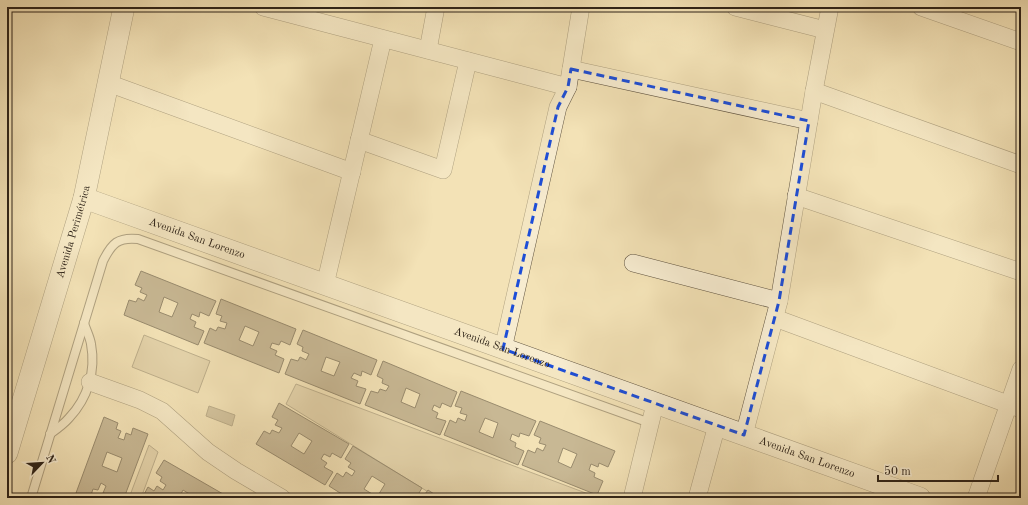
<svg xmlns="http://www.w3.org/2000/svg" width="1028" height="505" font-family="'Old Standard TT',serif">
<rect width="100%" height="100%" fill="#f3e2b6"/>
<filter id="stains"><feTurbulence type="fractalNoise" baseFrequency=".005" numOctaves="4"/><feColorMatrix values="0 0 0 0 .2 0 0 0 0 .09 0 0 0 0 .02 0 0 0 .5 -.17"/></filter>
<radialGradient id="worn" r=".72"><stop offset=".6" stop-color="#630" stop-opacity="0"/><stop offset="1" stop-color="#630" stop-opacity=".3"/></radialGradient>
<g fill="#d2c29b" stroke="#80725a">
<polygon points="144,335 210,361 198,393 132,367"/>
<polygon points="296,384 599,498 438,498 286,404"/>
<polygon points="149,445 158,452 141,498 129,498"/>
</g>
<polygon fill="#b0a180" stroke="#7c6f56" points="209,406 235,415 232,426 206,416"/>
<g fill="#94866a" stroke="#2e2318" fill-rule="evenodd">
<path d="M141,271L216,301L209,316L200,312L199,317L192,314L190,319L196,322L194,327L204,331L198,345L124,315L129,300L136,302L138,298L144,301L147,295L140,292L142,288L135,285ZM164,297L178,303L172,317L159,312Z"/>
<path d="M221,299L296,329L290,345L281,341L279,345L272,343L270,348L277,351L275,355L284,359L279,373L204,343L210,328L216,331L218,327L225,329L227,323L220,321L222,316L216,314ZM245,326L259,332L253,346L239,340Z"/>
<path d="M303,330L377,360L371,375L362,371L361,376L354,373L351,378L358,381L356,386L366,389L360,404L285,374L291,359L298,361L300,357L306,360L309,354L302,351L303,347L297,344ZM326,357L340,362L334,376L321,371Z"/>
<path d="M383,361L457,392L451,407L442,403L440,408L434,405L432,410L438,413L436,418L446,421L440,435L365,405L371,391L378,393L380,389L386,391L389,386L382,383L383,379L377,376ZM406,388L420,394L415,408L401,402Z"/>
<path d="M461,391L536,421L529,436L520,433L519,437L512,434L510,440L516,443L515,447L524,451L518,465L444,435L450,420L456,423L458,418L465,421L467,415L460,413L462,408L455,406ZM485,418L498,423L493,438L479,432Z"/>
<path d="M279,403L349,444L341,458L332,453L330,457L324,454L321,459L327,463L324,467L333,472L325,485L256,444L264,431L270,434L272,430L279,433L282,428L275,425L278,420L272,417ZM299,433L312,441L304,454L291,446Z"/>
<path d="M104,417L118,423L116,429L121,431L118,438L124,440L126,433L131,435L133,428L148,434L124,498H106L108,494L103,493L106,486L101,483L98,490L93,489L90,498L76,493ZM107,452L122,458L117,472L102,466Z"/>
<path d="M540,421L615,451L608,467L599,463L598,467L591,464L589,470L595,473L594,477L603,481L597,495L522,465L528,450L535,453L537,448L543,451L546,445L539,443L541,438L534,435ZM563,448L577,454L571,468L558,462Z"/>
<path d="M353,446L422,488L416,498L405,497L404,498L396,497V498H348L329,486L337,473L343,477L346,472L352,476L355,471L348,467L351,463L345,459ZM372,476L385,484L377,497L364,489Z"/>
<polygon points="164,460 230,498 196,498 183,490 179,498 142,498 148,487 154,491 157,486 163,490 166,485 160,481 162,477 156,473"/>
<polygon points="428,490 440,498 422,498"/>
</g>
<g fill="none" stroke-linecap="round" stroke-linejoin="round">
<defs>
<g id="service">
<path d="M50,434C57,429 64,424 69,418C88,398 96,371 91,344C90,337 86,330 84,323"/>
<path d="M31,498L103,261C112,243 118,237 138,239L650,423"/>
</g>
<g id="minor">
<polyline points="263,7 568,87"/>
<polyline points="735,7 825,30"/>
<polyline points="921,7 1021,42"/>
<polyline points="428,50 436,7"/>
<polyline points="571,69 809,121"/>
<polyline points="108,83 352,172"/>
<polyline points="814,91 1021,165"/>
<polyline points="359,140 443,170 468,61"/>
<polyline points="796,196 1021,272"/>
<polyline points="633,263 779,301"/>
<polyline points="325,285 383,39"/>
<polyline points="775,318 1021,409"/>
<polyline points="503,349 558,107 568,87 581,7"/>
<polyline points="90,382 140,400 162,411 208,452 236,471 282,498"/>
<polyline points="744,435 779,301 814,91 830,7"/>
<polyline points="632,498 655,404"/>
<polyline points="697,498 717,425"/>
<polyline points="976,498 1021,369"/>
</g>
<g id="tertiary">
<path id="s1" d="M84,198L920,498"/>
<path id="s2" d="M7,453L84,198L124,7"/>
</g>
</defs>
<use href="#service" stroke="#5f5340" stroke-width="10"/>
<use href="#minor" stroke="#5f5340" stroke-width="18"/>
<use href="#tertiary" stroke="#5f5340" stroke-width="22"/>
<use href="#service" stroke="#f7ecd0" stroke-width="8"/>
<use href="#minor" stroke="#f7ecd0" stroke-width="17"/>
<use href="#tertiary" stroke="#f7ecd0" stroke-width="21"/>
</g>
<path d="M0 0H1028V505H0ZM571,69L809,121L779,301L744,435L503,349L558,107L568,87Z" fill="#f3e2b6" fill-opacity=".55" fill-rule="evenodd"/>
<path fill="none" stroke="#1d4ed8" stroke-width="3" stroke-dasharray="8 5" stroke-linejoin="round" d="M571,69L809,121L779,301L744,435L503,349L558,107L568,87Z"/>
<g text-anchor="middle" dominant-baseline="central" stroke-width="4" stroke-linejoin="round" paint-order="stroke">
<g font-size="11" fill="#2e2318" stroke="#f7ecd0">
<text stroke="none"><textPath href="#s2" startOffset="231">Avenida Perimétrica</textPath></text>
<text stroke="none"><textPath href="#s1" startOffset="120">Avenida San Lorenzo</textPath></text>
<text stroke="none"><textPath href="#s1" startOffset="444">Avenida San Lorenzo</textPath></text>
<text stroke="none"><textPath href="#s1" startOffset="768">Avenida San Lorenzo</textPath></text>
</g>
</g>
<rect width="1028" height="505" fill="none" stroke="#f3e2b6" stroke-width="24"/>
<rect x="8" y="8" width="1012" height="489" fill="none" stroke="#2e2318" stroke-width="2"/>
<rect x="12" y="12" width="1004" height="481" fill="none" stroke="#2e2318"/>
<g transform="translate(42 463) rotate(65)" stroke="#f7ecd0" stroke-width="3" paint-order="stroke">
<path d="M0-3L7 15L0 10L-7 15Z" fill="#2e2318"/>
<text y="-6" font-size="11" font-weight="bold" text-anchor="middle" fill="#2e2318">N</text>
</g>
<path d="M878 475v6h120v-6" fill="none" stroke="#2e2318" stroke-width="2"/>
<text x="884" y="475" font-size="12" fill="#2e2318" stroke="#f7ecd0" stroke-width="3" paint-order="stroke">50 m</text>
<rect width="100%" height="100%" filter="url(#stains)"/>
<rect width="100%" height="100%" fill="url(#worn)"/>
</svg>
